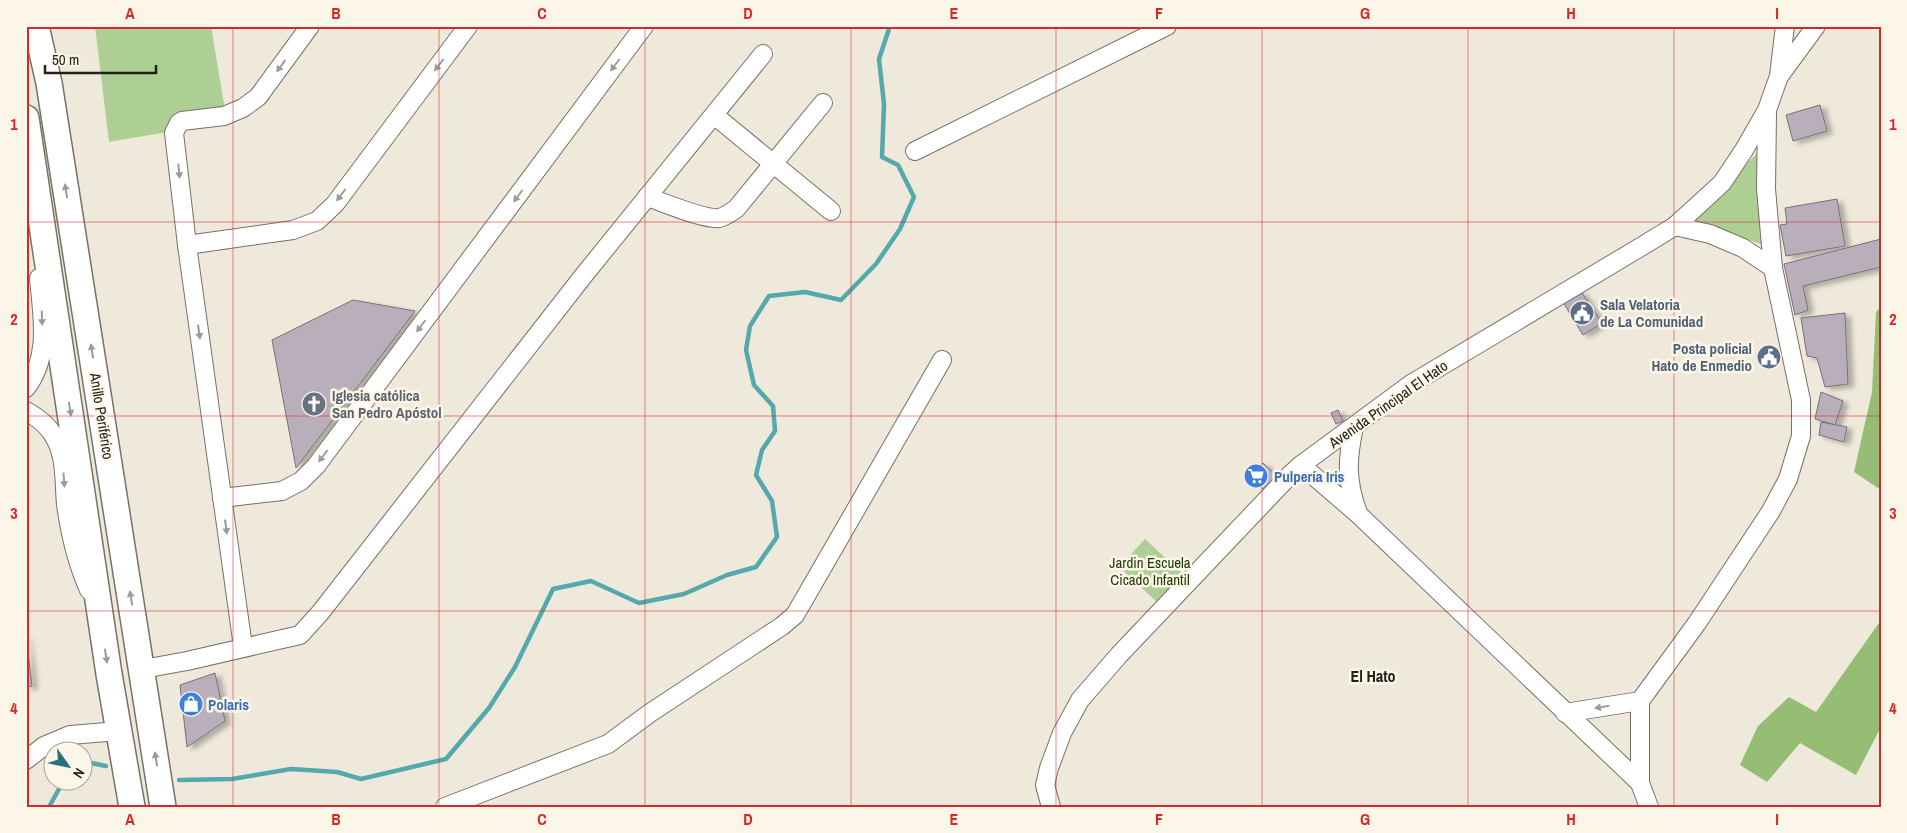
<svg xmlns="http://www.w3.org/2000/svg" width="1907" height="833" font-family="'Archivo Narrow',sans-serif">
<defs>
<filter id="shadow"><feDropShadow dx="5.5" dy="3" stdDeviation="2.5" flood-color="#0004"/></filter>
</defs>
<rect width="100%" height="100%" fill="#eee9db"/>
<g fill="#aecf93">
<polygon points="95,26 211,26 225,110 171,118 173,131 109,142"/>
<polygon points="1761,149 1764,245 1690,221"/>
<polygon points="1145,539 1184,575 1158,603 1119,567"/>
</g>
<g fill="#95bd74">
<polygon points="1881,307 1881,490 1854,472 1872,392 1876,312"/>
<polygon points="1881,620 1881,727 1856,775 1800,743 1767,782 1740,765 1758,726 1789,697 1816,712"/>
</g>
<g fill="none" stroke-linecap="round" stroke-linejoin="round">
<g stroke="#55a9ad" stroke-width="4.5">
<polyline points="82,763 86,762 106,766"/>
<polyline points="179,780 232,779 291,769 337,772 361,779 446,759 489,708 515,667 553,589 591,581 639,603 684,594 727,575 756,567 777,537 772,501 756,475 762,450 775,431 773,406 754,385 746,350 750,326 769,296 805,292 841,300 876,264 900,229 914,197 898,165 882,157 884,104 879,59 890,26"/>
<polyline points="49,807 64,780"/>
</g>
</g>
<g fill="#b9afbb" stroke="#79707b" filter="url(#shadow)">
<polygon points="1820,105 1827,131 1793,141 1786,115"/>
<polygon points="1837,199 1845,246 1786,256 1780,225 1787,224 1785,208"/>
<polygon points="1881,239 1881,267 1803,286 1808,310 1795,315 1784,264"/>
<polygon points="1581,291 1602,323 1583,335 1563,302"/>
<polygon points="353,300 415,311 296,468 272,340"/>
<polygon points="1845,313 1848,384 1825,387 1817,358 1807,356 1801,318"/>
<polygon points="1821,392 1843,401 1835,425 1815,419"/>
<polygon points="1338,410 1343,421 1336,424 1331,413"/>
<polygon points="1821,422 1847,427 1844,442 1819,435"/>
<polygon points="1263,463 1277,476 1264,490 1250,476"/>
<polygon points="26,635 32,686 26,687"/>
<polygon points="215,673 225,721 187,747 180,685"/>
</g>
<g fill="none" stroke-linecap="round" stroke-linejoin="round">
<defs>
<g id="minor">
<polyline points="1780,75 1816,26"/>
<polyline points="714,115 831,211"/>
<polyline points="915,151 1167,26"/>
<path d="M647,197C663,202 704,220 719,218C725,217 731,212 736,209L823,103"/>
<polyline points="1675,226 1710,234 1743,248 1773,268"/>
<polyline points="187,245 293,230 317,221 335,204 468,26"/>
<path d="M26,388C51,356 42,315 39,278"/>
<path d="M26,411C39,418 50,427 56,440C66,459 64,484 66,504C70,534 77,563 89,590"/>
<path d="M1354,427C1347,460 1346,481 1358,513"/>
<polyline points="1301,465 1358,514 1640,783"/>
<polyline points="222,498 282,491 301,481 316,466 644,26"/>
<polyline points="243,647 187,245 174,133 179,123 182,121 224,116 243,108 258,97 310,26"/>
<polyline points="143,669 187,661 300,635 320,613 584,275 763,54"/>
<polyline points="1565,713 1640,701"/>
<polyline points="26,760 44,746 70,735 119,731"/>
<polyline points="445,807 608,744 650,713 782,626 795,615 942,360"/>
<polyline points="1051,807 1045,785 1049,768 1062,733 1080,700 1119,655 1290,475 1301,465 1411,384 1639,248 1675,226 1697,206 1722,183 1744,150 1767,110 1779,76 1785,26"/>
<polyline points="1649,807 1640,783 1640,701 1697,623 1771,511 1788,479 1801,436 1801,400 1773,268 1766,189 1767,113"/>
</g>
<g id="highway">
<polyline points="36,26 49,83 163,807"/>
<polyline points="26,118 109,674 132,807"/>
</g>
</defs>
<use href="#minor" stroke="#767265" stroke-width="20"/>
<use href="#highway" stroke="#767265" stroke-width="28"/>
<use href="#minor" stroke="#fff" stroke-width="18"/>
<use href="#highway" stroke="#fff" stroke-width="25"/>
</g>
<defs><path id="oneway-solid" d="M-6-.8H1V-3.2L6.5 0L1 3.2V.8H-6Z" transform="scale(1.25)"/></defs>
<g fill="#9c9b98">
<use href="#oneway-solid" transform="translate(439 65) rotate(127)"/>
<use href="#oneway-solid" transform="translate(615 65) rotate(127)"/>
<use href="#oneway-solid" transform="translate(281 66) rotate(126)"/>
<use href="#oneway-solid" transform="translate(179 171) rotate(84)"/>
<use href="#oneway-solid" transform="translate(66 191) rotate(-99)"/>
<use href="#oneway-solid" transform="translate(341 195) rotate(127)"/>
<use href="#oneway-solid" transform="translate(518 196) rotate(127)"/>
<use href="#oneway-solid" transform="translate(42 318) rotate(88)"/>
<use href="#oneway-solid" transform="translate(421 326) rotate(127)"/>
<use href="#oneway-solid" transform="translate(199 332) rotate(82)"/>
<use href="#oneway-solid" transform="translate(92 351) rotate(-99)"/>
<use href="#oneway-solid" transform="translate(70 409) rotate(81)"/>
<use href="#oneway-solid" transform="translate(323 456) rotate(127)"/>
<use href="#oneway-solid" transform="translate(64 480) rotate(86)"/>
<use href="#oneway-solid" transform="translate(226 527) rotate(82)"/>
<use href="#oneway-solid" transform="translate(131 598) rotate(-99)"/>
<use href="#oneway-solid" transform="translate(106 656) rotate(81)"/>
<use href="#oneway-solid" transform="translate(1602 707) rotate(171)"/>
<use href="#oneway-solid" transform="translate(156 759) rotate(-99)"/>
</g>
<path fill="none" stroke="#d62828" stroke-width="1" stroke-opacity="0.55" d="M233,26V807M439,26V807M645,26V807M851,26V807M1056,26V807M1262,26V807M1468,26V807M1674,26V807M26,222H1881M26,416H1881M26,611H1881"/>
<defs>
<symbol id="civic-disc" viewBox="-11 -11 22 22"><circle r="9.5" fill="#5c6f8a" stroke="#fbf6e8"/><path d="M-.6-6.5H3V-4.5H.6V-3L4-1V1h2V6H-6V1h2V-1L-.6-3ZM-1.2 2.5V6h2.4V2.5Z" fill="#fff"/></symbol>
<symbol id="church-disc" viewBox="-11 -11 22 22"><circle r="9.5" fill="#6b7280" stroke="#fbf6e8"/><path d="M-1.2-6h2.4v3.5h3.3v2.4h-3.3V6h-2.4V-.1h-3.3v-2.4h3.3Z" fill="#fff"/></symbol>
<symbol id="supermarket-disc" viewBox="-11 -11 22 22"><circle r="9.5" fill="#3f7fe0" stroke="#fbf6e8"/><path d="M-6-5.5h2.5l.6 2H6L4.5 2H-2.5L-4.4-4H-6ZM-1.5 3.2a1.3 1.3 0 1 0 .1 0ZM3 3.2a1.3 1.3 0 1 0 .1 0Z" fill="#fff"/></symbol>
<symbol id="shop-disc" viewBox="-11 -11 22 22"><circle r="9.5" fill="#3f7fe0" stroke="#fbf6e8"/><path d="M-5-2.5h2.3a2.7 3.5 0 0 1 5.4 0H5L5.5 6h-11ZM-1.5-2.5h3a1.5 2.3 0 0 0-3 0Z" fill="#fff"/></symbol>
</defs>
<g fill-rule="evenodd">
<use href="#civic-disc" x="1568" y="299" width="28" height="28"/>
<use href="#civic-disc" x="1755" y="343" width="28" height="28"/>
<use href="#church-disc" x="300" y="390" width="28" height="28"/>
<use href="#supermarket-disc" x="1242" y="462" width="28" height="28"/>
<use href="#shop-disc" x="177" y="690" width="28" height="28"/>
</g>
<g text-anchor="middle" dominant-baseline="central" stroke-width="5" stroke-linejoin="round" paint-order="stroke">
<g font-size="15" font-weight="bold" fill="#4e5e75" stroke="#fbf6e8" text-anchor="start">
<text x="1600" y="304">Sala Velatoria<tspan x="1600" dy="17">de La Comunidad</tspan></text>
<text x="1752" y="348" text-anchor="end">Posta policial<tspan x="1752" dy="17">Hato de Enmedio</tspan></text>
</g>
<g font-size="15" font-weight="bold" fill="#5b616d" stroke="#fbf6e8" text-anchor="start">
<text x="332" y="395">Iglesia católica<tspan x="332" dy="17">San Pedro Apóstol</tspan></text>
</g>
<g font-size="15" fill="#22201b" stroke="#fbf6e8">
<text transform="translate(1388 404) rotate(-35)">Avenida Principal El Hato</text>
<text transform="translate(102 416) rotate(81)">Anillo Periférico</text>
</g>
<g font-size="15" font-weight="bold" fill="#366cbe" stroke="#fbf6e8" text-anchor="start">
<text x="1274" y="476">Pulpería Iris</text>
<text x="208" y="704">Polaris</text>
</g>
<g font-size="15" fill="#1e3701" stroke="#fbf6e8">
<text x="1150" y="562">Jardin Escuela<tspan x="1150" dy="17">Cicado Infantil</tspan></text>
</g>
<g font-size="16" font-weight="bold" fill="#22201b" stroke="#fbf6e8">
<text x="1373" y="676">El Hato</text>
</g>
</g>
<rect width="1907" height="833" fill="none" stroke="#fbf6e8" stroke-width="55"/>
<g transform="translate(68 766) rotate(123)"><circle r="24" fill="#fbf6e8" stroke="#a4a096"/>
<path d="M0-4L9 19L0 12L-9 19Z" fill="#29707c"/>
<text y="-8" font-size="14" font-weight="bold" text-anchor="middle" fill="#22201b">N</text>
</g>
<path d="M45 65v8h111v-8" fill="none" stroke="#22201b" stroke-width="2.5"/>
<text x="52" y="65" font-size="15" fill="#22201b" stroke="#fbf6e8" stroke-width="4" paint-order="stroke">50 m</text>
<rect x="28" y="28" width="1852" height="778" fill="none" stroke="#d62828" stroke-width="2"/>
<g font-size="16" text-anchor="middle" font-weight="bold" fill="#d62828">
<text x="130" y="19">A</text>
<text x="336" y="19">B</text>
<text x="542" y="19">C</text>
<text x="748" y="19">D</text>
<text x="954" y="19">E</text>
<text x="1159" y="19">F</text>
<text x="1365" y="19">G</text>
<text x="1571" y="19">H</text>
<text x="1777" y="19">I</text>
<text x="14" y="130">1</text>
<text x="1893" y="130">1</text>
<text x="14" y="325">2</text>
<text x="1893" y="325">2</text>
<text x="14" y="519">3</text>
<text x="1893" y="519">3</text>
<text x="14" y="714">4</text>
<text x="1893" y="714">4</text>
<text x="130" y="825">A</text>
<text x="336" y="825">B</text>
<text x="542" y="825">C</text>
<text x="748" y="825">D</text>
<text x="954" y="825">E</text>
<text x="1159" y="825">F</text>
<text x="1365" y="825">G</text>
<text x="1571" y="825">H</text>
<text x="1777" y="825">I</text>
</g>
</svg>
